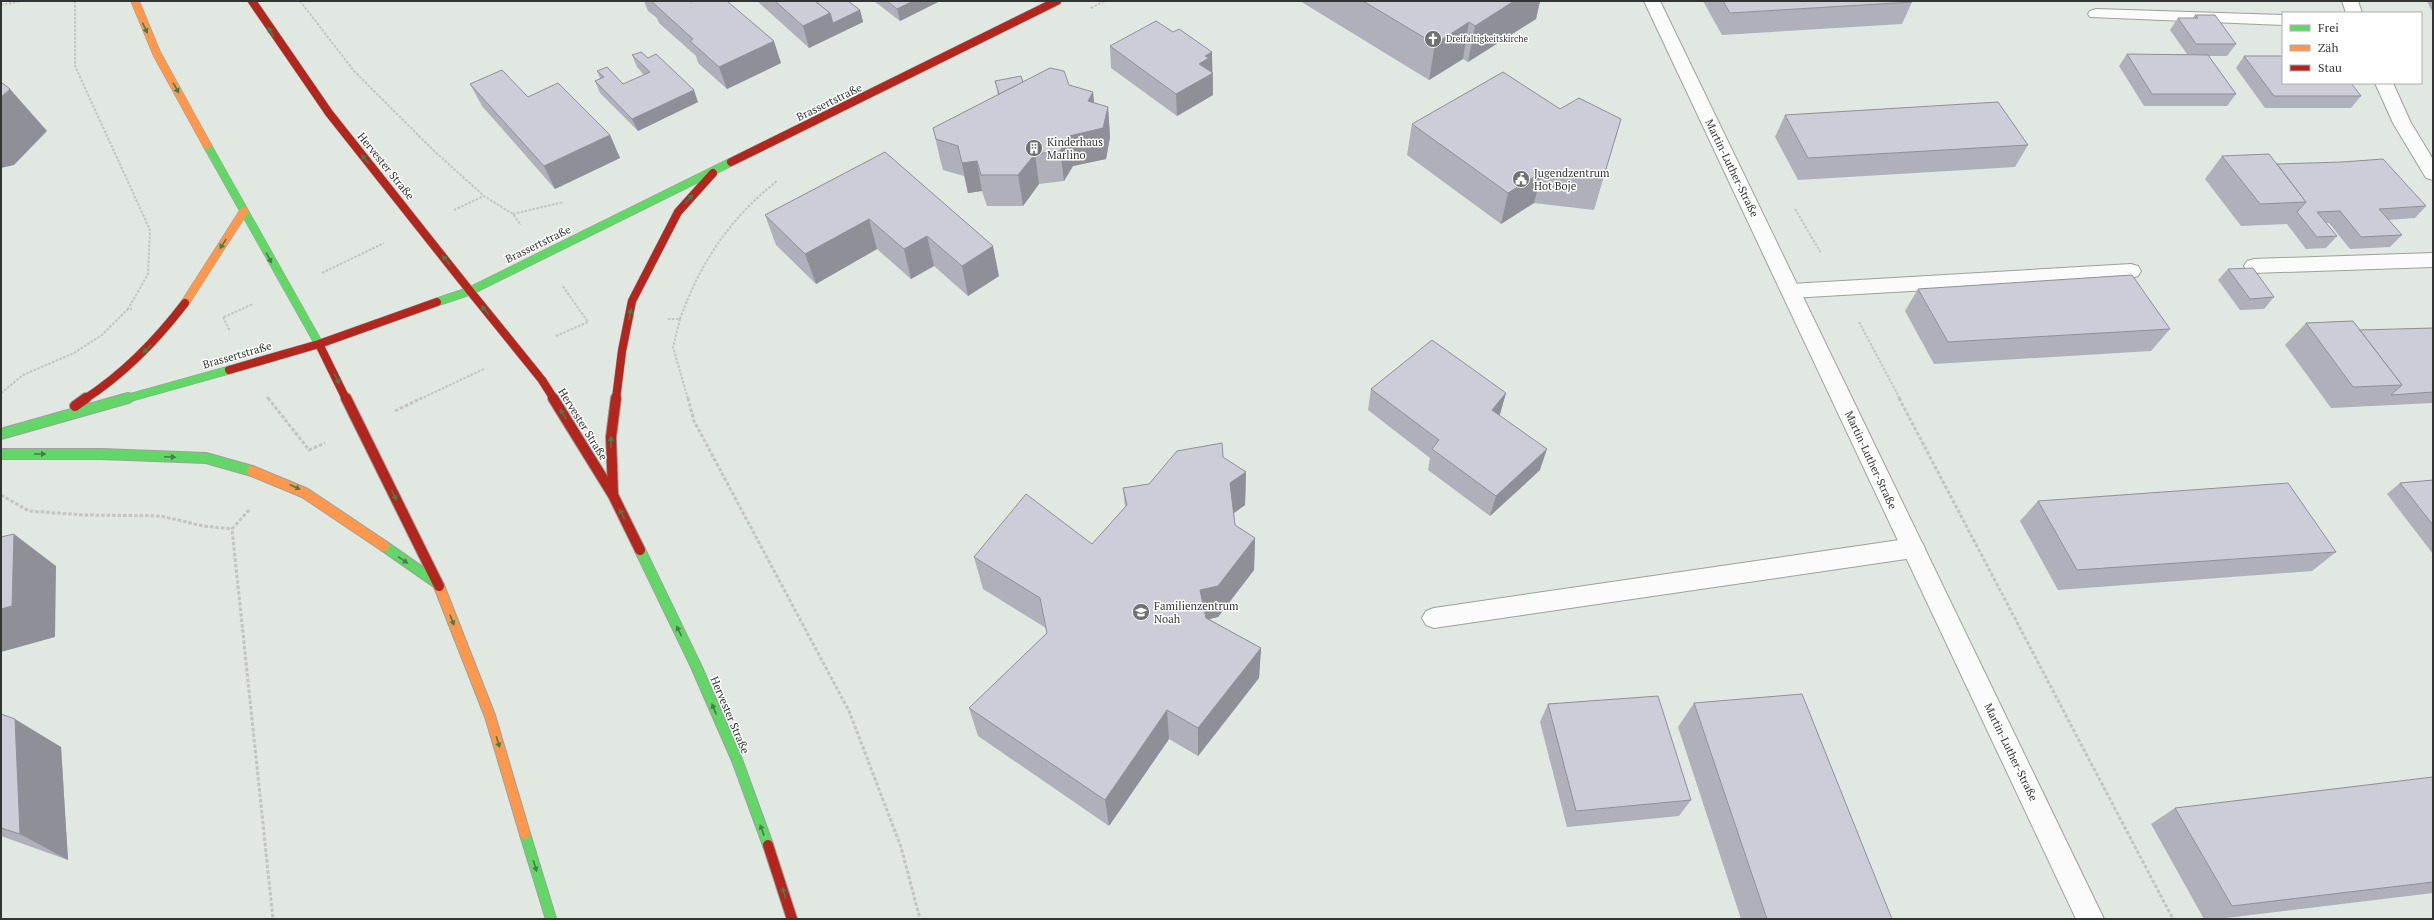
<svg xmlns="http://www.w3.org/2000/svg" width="2434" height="920" font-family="'PT Serif',serif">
<rect width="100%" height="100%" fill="#e1e7e1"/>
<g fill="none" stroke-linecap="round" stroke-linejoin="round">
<defs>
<g id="lane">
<polygon points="2096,9 2283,15 2283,25 2090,17 2088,14 2090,11"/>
<polygon points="2433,253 2433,267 2254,273 2247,271 2244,266 2247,261 2254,259"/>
<polygon points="2131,264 2138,266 2141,271 2138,276 2131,278 1791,298 1784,296 1781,291 1784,286 1791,284"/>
<polygon points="1913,538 1921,541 1925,548 1921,555 1913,558 1434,628 1426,625 1422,618 1426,611 1434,608"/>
</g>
<g id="street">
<polygon points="1644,1 1660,1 2104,919 2076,919"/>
<polygon points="2342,1 2358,1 2362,13 2346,13"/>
<polygon points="2375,83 2393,83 2411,123 2433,159 2433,180 2426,178 2393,123"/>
</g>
<g id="fast-far1">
<polyline points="207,145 319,344"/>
<polyline points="437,302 470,291 731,162"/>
<polyline points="125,399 229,370"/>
</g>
<g id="fast">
<polyline points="1,434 128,398"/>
<polyline points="1,454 101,454 206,458 252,471"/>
<polyline points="384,546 437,583"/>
<polyline points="640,550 696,666 737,760 768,845"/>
<polyline points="525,834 551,919"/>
</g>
<g id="slow-far1">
<polyline points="135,1 157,54 207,145"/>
<polyline points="185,303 244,211"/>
</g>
<g id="slow">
<polyline points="252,471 305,493 384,546"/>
<polyline points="439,586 490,716 525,834"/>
</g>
<g id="jam-far1">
<polyline points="252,1 329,113 470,291"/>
<polyline points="731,162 1057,1"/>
<polyline points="470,291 542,380 554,399"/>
<polyline points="319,344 346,399"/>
<polyline points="229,370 319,344 437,302"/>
<path d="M85,399C125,373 156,341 185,303"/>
<polyline points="616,399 622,351 632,301 678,212 713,173"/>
</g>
<g id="jam">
<polyline points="346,398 439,586"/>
<polyline points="553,398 613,495 640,550"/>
<polyline points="75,406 86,398"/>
<polyline points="613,494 611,437 616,398"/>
<polyline points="768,845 792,919"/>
</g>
</defs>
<use href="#lane" stroke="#9ca19c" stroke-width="2"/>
<use href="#street" stroke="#9ca19c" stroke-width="2"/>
<use href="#fast-far1" stroke="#9ca19c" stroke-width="9"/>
<use href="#fast" stroke="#9ca19c" stroke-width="12"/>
<use href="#slow-far1" stroke="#9ca19c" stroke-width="9"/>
<use href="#slow" stroke="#9ca19c" stroke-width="12"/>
<use href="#jam-far1" stroke="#9ca19c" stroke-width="9"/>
<use href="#jam" stroke="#9ca19c" stroke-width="12"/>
<g stroke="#c2c5c2" stroke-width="2" stroke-dasharray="2.5 1.5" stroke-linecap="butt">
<polyline points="75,1 75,66 150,230 148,274 128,309 132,309"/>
<polyline points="300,1 354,71 432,149 484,196 513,214 521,225"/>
<polyline points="1,5 21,1"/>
<polyline points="1091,8 1105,1"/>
<polyline points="1795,209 1821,253"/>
<polyline points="454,210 484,196"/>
<polyline points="513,214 564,202"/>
<polyline points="322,273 384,243"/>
<polyline points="223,317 230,331"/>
<polyline points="224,317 253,304"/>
<polyline points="668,319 680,319 673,347 688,399"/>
<path d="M680,319C700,263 730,218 777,181"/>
<polyline points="1859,322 1900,399"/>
<polyline points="556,336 588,322 562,285"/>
<polyline points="1,393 23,375 74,353 102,335 128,309"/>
<polyline points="267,397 269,399"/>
<polyline points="420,399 484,369"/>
</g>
<g stroke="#c2c5c2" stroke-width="3" stroke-dasharray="3.5 2" stroke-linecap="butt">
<polyline points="268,398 309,450 325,443"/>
<polyline points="688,398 694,421 849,711 901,847 920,919"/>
<polyline points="1899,398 2173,919"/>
<polyline points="395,411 422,398"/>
<polyline points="1,495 29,511 84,515 161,516 203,526 232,529"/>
<polyline points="249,510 232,529 273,919"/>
</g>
<use href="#lane" fill="#fafbfa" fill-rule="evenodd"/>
<use href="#street" fill="#fafbfa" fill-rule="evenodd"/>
<use href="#fast-far1" stroke="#63d668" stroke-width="8"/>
<use href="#fast" stroke="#63d668" stroke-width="10"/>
<use href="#slow-far1" stroke="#ff974d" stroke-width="8"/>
<use href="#slow" stroke="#ff974d" stroke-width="10"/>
<use href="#jam-far1" stroke="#b3261e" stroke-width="8"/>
<use href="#jam" stroke="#b3261e" stroke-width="10"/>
</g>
<g fill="#afb0ba">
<polygon points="644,1 689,1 781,63 727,89 698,63 696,56 659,23 657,18 648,11"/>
<polygon points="757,1 848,1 860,10 863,22 809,48"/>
<polygon points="874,1 940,1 900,21"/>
<polygon points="1300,1 1540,1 1536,19 1468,62 1463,59 1429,80"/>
<polygon points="1703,1 1912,1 1912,2 1902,24 1722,35"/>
<polygon points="2427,1 2433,1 2433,13"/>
<polygon points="2195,15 2236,44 2227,56 2209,56 2236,94 2227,106 2144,106 2119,66 2127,54 2187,54 2170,30 2178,18 2193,18"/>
<polygon points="1110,46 1212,73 1213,73 1213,95 1177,116 1111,68"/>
<polygon points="632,55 698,102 638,131 600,93 595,81 600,78 597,71 623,84 644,75 637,67"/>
<polygon points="2244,56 2361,96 2351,108 2265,108 2236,68"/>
<polygon points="995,81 1023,82 1069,85 1093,92 1094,103 1108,107 1110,137 1106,159 1073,166 1064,181 1039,184 1023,206 987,206 982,191 968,193 964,176 943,170 940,159 933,128 998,95"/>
<polygon points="470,84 528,97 610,135 620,158 555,189 482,106"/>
<polygon points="1560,109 1621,119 1594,210 1534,203 1501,224 1407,155 1412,124"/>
<polygon points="1785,115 2028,145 2015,167 1798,180 1775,137"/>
<polygon points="885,152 999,276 968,296 934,266 911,279 877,249 816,284 776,245 765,215"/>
<polygon points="2222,156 2277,164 2426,206 2415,218 2388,220 2402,235 2390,247 2350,249 2329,223 2326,223 2337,236 2326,248 2306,249 2287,224 2241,226 2205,179"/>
<polygon points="2228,269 2274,297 2264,309 2240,310 2218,280"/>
<polygon points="1918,289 2170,329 2151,351 1934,364 1905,311"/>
<polygon points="2306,323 2360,330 2433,328 2433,403 2331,408 2285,345"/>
<polygon points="1371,389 1506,393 1500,414 1499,415 1540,470 1490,516 1428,470 1430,458 1368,410"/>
<polygon points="1223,457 1246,472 1245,505 1234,513 1235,525 1255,538 1254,570 1218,617 1209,619 1261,648 1259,678 1198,756 1169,739 1109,826 978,736 969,708 1047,633 1046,628 983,589 974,557 1092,544 1125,507 1123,488 1149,484"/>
<polygon points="2433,480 2433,554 2387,494 2400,483"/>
<polygon points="2038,501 2336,552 2312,571 2058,590 2020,521"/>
<polygon points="1694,703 1892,919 1741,919 1678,727"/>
<polygon points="1548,704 1691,800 1679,816 1567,827 1540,722"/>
<polygon points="1,714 61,747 68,860 1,836"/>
<polygon points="2433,777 2433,893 2218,919 2204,919 2151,824 2175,808"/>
</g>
<g fill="#8f9097">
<polygon points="913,1 940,1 900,21 897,9"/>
<polygon points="1514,1 1540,1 1536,19 1468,62 1475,26"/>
<polygon points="860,10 863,22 809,48 803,26 830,13"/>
<polygon points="1469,22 1463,59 1429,80 1435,44"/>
<polygon points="774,41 781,63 727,89 719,67"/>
<polygon points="1212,52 1213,95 1177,116 1176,94 1205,56"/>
<polygon points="10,89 47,131 14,165 1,168 1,97"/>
<polygon points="694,90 698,102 638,131 632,119"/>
<polygon points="1093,92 1096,123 1108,107 1110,137 1106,159 1073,166 1064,181 1060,151 1069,136"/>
<polygon points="610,135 620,158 555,189 544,166"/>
<polygon points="1035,154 1039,184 1023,206 1018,175"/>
<polygon points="977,161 982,191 968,193 962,163"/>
<polygon points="1542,172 1534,203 1501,224 1508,193"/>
<polygon points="869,219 877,249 816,284 805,254"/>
<polygon points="927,236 934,266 911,279 904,249"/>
<polygon points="993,246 999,276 968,296 962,266"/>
<polygon points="1506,393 1500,414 1486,431 1492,410"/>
<polygon points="1547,449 1540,470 1490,516 1496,496"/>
<polygon points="1246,472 1245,505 1230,516 1230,483"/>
<polygon points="14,534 56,566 55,637 1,652 1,609"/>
<polygon points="1255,538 1254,570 1218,617 1201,621 1200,590"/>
<polygon points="1261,648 1259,678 1198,756 1198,728"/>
<polygon points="1167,710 1169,739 1109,826 1105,800"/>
<polygon points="15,719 61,747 68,860 20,834"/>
</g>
<g fill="#cccdd8" stroke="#8f9097">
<polygon points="651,1 689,1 690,2 693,1 727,1 774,41 719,67 690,41 693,39"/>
<polygon points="775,1 815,1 830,13 803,26"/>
<polygon points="815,1 848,1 860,10 833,23 830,13"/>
<polygon points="887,1 913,1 897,9"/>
<polygon points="1363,1 1514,1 1475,26 1469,22 1435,44"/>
<polygon points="1723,1 1912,1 1912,2 1730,13"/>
<polygon points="2195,15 2215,15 2236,44 2196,44 2178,18 2198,18"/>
<polygon points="1156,21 1173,32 1179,29 1212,52 1205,56 1209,58 1199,64 1213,73 1176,94 1110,46"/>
<polygon points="641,52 648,58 656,54 694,90 632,119 595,81 604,77 597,71 607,67 623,84 650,72 632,55"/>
<polygon points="2127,54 2208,55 2236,94 2152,94"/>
<polygon points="2244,56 2283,56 2283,83 2351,83 2361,96 2274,96"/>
<polygon points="1050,68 1064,71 1069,85 1093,92 1088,101 1108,107 1103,128 1069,136 1060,151 1035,154 1018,175 981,175 977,161 962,163 958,146 936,139 933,128"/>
<polygon points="502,70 528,97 558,83 610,135 544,166 470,84"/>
<polygon points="1503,72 1560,109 1579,98 1621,119 1603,179 1542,172 1508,193 1412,124"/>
<polygon points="1021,76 1023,82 999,94 995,81"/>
<polygon points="1,82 10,89 1,97"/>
<polygon points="1998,102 2028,145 1808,158 1785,115"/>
<polygon points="885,152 993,246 962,266 927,236 904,249 869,219 805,254 765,215"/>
<polygon points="2269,154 2306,202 2260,204 2222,156"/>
<polygon points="2383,159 2426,206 2379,209 2402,235 2361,237 2340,211 2317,212 2337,236 2317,237 2297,212 2306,202 2277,164 2342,162"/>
<polygon points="2253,268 2274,297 2250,299 2228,269"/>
<polygon points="2132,275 2170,329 1948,342 1918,289"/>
<polygon points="2353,321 2402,385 2353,387 2306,323"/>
<polygon points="2433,328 2433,392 2391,395 2402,385 2360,330"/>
<polygon points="1432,340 1506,393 1492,410 1547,449 1496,496 1432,449 1439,440 1371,389"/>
<polygon points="1222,443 1223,457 1246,472 1230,483 1235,525 1255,538 1218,586 1200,590 1206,618 1261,648 1198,728 1167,710 1105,800 969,708 1047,633 1040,598 974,557 1026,494 1092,544 1127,505 1123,488 1149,484 1177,451"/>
<polygon points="2433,480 2433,525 2400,483"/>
<polygon points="2288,483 2336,552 2077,570 2038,501"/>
<polygon points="14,534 12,606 1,609 1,537"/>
<polygon points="1802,694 1892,919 1767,919 1694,703"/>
<polygon points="1658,696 1691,800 1576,811 1548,704"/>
<polygon points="1,714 15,719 20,834 1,828"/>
<polygon points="2433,777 2433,882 2232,906 2175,808"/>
</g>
<defs><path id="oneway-solid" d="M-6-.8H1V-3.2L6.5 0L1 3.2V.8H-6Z"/></defs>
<g fill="#487d4a">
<use href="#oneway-solid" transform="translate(145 28) rotate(65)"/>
<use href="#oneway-solid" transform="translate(271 32) rotate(-122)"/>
<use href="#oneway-solid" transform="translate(176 88) rotate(61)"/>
<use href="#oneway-solid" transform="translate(365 159) rotate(-129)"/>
<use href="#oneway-solid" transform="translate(689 199) rotate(-48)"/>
<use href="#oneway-solid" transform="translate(223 244) rotate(123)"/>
<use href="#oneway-solid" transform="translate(269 258) rotate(62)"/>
<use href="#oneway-solid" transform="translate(446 260) rotate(-128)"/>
<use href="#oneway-solid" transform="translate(485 310) rotate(-129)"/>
<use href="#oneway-solid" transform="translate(630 314) rotate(-79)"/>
<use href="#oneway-solid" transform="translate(147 349) rotate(135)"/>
<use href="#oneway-solid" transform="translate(337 379) rotate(64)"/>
<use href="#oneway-solid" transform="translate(563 414) rotate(-122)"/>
<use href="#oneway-solid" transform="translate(611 442) rotate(-90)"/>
<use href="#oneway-solid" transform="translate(40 454)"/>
<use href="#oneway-solid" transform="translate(170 457) rotate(2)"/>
<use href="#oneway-solid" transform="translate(295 487) rotate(25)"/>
<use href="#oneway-solid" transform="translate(394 495) rotate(64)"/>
<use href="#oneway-solid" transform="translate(622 514) rotate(-116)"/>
<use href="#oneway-solid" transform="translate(403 560) rotate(34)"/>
<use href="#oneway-solid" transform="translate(452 620) rotate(69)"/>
<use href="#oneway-solid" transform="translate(679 631) rotate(-116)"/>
<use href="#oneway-solid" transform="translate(714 709) rotate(-113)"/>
<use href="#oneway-solid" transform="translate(498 742) rotate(73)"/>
<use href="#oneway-solid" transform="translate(762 830) rotate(-110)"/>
<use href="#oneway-solid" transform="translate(535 866) rotate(73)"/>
<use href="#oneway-solid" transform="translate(784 893) rotate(-107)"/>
</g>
<defs>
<symbol id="church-disc" viewBox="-11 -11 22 22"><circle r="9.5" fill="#6f736f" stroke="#fff"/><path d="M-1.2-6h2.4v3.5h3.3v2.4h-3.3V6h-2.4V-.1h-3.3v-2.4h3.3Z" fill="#fff"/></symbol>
<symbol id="building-disc" viewBox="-11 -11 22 22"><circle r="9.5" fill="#6f736f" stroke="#fff"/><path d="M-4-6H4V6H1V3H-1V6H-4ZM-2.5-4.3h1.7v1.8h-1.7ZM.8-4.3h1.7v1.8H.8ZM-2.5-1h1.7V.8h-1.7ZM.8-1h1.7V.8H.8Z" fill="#fff"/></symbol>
<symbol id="civic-disc" viewBox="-11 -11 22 22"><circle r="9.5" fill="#6f736f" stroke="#fff"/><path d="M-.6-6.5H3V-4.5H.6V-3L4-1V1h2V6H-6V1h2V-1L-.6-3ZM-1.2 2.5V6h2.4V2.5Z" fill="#fff"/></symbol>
<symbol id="school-disc" viewBox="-11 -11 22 22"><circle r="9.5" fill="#6f736f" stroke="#fff"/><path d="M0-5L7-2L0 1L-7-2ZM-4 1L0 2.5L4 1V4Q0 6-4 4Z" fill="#fff"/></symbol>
</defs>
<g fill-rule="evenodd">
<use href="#church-disc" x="1423" y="29" width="20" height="20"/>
<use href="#building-disc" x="1024" y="138" width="20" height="20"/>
<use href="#civic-disc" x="1511" y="169" width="20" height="20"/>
<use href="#school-disc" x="1131" y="602" width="20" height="20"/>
</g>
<g text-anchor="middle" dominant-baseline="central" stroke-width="3" stroke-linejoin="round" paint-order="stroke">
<g font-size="9" fill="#313531" stroke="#fff" text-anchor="start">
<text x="1446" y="39">Dreifaltigkeitskirche</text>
</g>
<g font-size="11" fill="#313531" stroke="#fff">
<text transform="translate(829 102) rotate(-26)">Brassertstraße</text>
<text transform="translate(386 166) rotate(51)">Hervester Straße</text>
<text transform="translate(1732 168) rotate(64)">Martin-Luther-Straße</text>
<text transform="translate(538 244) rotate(-26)">Brassertstraße</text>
<text transform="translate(237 355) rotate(-16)">Brassertstraße</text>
<text transform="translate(583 424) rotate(58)">Hervester Straße</text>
<text transform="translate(1871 460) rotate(65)">Martin-Luther-Straße</text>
<text transform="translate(730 715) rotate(67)">Hervester Straße</text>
<text transform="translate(2011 752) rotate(64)">Martin-Luther-Straße</text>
</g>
<g font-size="11" fill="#313531" stroke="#fff" text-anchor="start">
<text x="1047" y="142">Kinderhaus<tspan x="1047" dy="13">Marlino</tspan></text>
<text x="1534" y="173">Jugendzentrum<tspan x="1534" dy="13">Hot Boje</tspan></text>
<text x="1154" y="606">Familienzentrum<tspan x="1154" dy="13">Noah</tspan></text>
</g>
</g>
<rect width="2434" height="920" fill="none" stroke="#313531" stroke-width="4"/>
<rect x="2282" y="12" width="140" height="72" fill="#ffffff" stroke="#adaead"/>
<rect x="2290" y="25" width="20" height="6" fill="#63d668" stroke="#adaead"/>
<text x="2318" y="32" font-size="12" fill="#313531">Frei</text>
<rect x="2290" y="45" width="20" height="6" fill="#ff974d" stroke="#adaead"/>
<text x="2318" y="52" font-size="12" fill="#313531">Zäh</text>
<rect x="2290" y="65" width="20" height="6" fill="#b3261e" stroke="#adaead"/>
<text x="2318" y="72" font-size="12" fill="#313531">Stau</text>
</svg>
